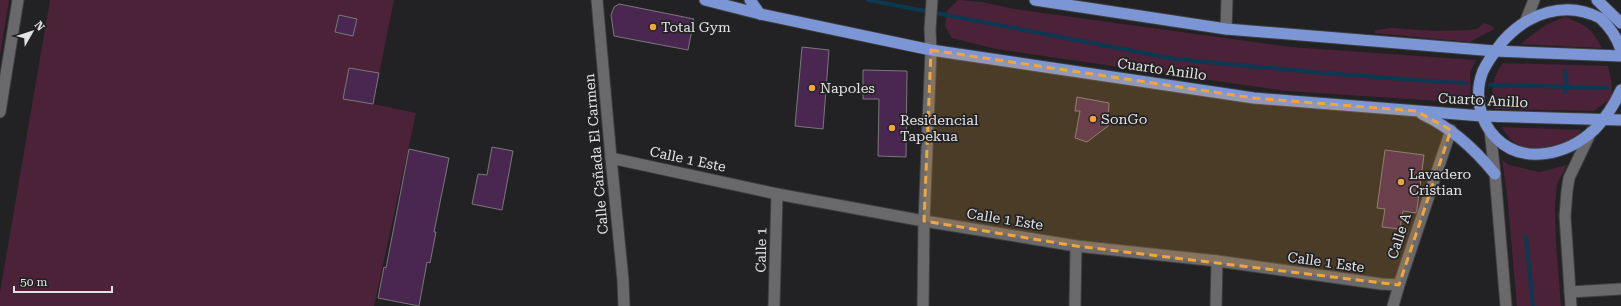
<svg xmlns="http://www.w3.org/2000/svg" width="1621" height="306" font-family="'Roboto Serif',serif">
<rect width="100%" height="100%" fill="#222224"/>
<g fill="#4b2237">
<polygon points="0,0 9,0 0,55"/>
<polygon points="50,0 394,0 373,104 416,113 374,306 0,306 0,292"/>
<polygon points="958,0 982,2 1014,9 1291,47 1476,60 1470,72 1471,103 1286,91 996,49 952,38 945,26 947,11"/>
<path d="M1566,17C1586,26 1591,27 1602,48L1521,44C1535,32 1548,22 1566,17Z"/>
<polygon points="1484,23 1492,26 1494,29 1470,42 1374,33 1376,30 1392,28 1434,31 1469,30 1477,29"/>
<path d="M1503,63L1608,66C1611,78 1613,86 1611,98L1594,111L1495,109C1490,92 1492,77 1503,63Z"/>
<path d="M1502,127L1581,130C1577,140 1569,142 1559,145C1536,151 1514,152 1502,127Z"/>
<polygon points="1502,160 1509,165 1539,172 1567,165 1557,184 1555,206 1556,242 1561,306 1517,306 1507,194"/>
</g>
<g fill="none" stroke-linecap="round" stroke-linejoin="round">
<g stroke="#0c3852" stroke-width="4">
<polyline points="868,0 1175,59 1323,73 1443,82 1466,83"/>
<polyline points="1565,71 1567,88 1565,92"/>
<polyline points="1490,85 1607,88"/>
<polyline points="1526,237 1533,306"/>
</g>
</g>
<g fill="#4a2750" stroke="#7a777a">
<polygon points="619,4 694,19 688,50 614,36 611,15 614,7"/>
<polygon points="339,15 357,19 353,36 335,32"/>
<polygon points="802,47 829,50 823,129 795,126"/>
<polygon points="349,68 379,73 373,104 343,99"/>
<polygon points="863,70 907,71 906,157 878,156 879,99 863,99"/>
<polygon points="1077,97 1109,103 1108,126 1087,142 1075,138 1080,111 1075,111"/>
<polygon points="492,147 513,151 502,210 472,204 478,174 487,175"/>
<polygon points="409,149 449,158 434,232 436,232 430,263 427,262 419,306 378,298 384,267 386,268"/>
<polygon points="1385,150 1424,155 1417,209 1416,213 1403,211 1400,229 1382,227 1385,209 1377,208"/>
</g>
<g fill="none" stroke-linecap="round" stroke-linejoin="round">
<defs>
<g id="minor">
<polyline points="597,0 611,158 623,280 624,306"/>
<polyline points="1226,29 1227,0"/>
<polyline points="611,158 777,194 924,221 1076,246 1217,261 1381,284 1399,285"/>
<polyline points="1570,292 1621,289"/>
<polyline points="774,306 777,194"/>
<polyline points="923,306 924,221 931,50 930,29 932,0"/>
<polyline points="1075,306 1076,246"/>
<polyline points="1216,306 1217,261"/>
<polyline points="1393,306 1399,285 1451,130"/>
</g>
<g id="secondary">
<polyline points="1526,20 1534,0"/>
<polyline points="0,112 18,0"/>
<polyline points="1490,131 1495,174 1506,306"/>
<polyline points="1571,306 1565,216 1567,191 1569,178 1591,132"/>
</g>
<g id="trunk">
<polyline points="705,0 760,14 931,50 1254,98 1482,116 1621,120"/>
<polyline points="750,0 760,14"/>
<polyline points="1035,0 1226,29 1495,51 1621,56"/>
<polyline points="1597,0 1621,23"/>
<path d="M1621,50C1617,38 1610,27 1600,18C1566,0 1528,13 1503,41C1496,50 1488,60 1483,71C1474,93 1479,121 1496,138C1524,166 1568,154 1594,130C1606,118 1614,105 1621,90"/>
<path d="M1422,114C1452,128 1474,148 1495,174"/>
</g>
</defs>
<use href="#minor" stroke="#3f3f41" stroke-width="13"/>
<use href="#secondary" stroke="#3f3f41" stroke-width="13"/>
<use href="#trunk" stroke="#3f3f41" stroke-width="13"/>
<use href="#minor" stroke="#69686b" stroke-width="11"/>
<use href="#secondary" stroke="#69686b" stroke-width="11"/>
<use href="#trunk" stroke="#7c95d4" stroke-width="11"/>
</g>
<path fill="#f0a63e" fill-opacity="0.2" stroke="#f0a63e" stroke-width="3" stroke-dasharray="8 5" stroke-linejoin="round" d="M931,50L1254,98L1416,111L1451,130L1399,285L1076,246L924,221Z"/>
<g fill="#f0a63e" stroke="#222224" stroke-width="1.5">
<circle cx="653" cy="27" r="4"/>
<circle cx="812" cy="88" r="4"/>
<circle cx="1093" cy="119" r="4"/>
<circle cx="892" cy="128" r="4"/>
<circle cx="1401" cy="182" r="4"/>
</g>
<g text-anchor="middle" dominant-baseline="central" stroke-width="3.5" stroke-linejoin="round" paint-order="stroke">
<g font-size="14" fill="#e2e2e3" stroke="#222224" text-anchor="start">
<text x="661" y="27">Total Gym</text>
<text x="820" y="88">Napoles</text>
<text x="1101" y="119">SonGo</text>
<text x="900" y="120">Residencial<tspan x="900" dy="16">Tapekua</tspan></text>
<text x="1409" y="174">Lavadero<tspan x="1409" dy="16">Cristian</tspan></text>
</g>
<g font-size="14" fill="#e2e2e3" stroke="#222224">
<text transform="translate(1162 69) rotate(8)">Cuarto Anillo</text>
<text transform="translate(1483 100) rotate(3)">Cuarto Anillo</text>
<text transform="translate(596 154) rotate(-95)">Calle Cañada El Carmen</text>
<text transform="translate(688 159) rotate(12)">Calle 1 Este</text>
<text transform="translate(1005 219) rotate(9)">Calle 1 Este</text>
<text transform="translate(1399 236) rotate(-72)">Calle A</text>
<text transform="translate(761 250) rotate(-89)">Calle 1</text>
<text transform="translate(1326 262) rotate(8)">Calle 1 Este</text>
</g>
</g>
<g transform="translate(32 32) rotate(51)" stroke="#222224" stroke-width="3" paint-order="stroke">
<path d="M0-3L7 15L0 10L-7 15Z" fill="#e2e2e3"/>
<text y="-6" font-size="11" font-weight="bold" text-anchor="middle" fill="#e2e2e3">N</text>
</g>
<path d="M14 286v6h98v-6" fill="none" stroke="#e2e2e3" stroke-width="2"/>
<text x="20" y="286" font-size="12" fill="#e2e2e3" stroke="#222224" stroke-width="3" paint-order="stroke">50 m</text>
</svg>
